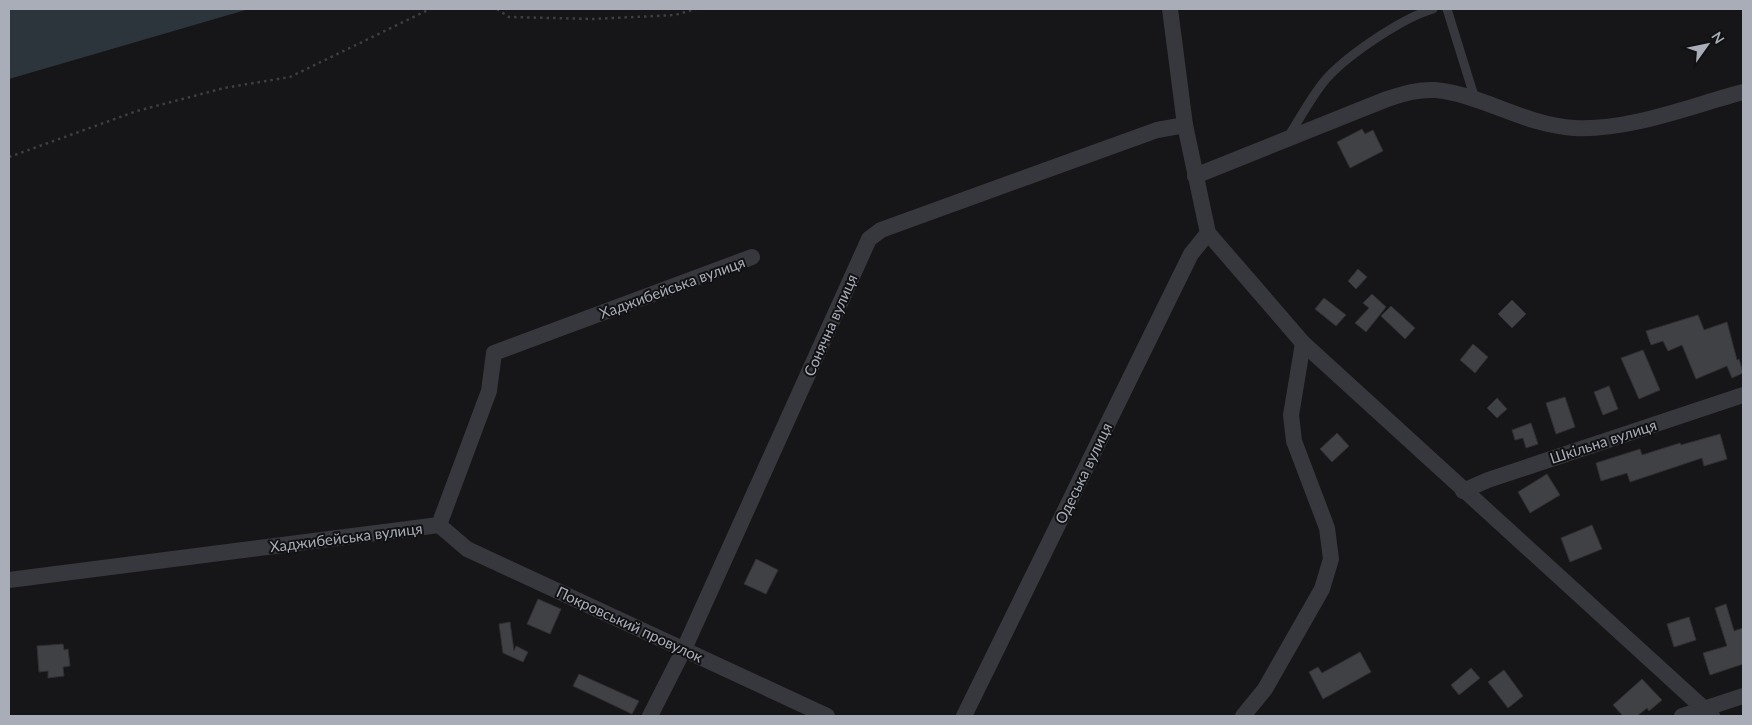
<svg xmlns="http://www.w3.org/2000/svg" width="1752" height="725" font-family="Lato,sans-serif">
<rect width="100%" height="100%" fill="#161618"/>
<polygon fill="#2c353c" points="9,9 249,9 9,79"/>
<g fill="#404145" stroke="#303034">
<polygon points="1362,129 1365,134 1373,130 1383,151 1350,168 1337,142"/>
<polygon points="1358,269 1367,277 1356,289 1348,281"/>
<polygon points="1372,294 1386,307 1366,332 1355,323 1369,308 1363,303"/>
<polygon points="1324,298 1346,315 1336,326 1315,309"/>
<polygon points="1512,300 1526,314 1512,328 1498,314"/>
<polygon points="1391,306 1415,328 1405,339 1381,316"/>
<polygon points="1698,315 1704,330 1727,322 1737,360 1739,359 1743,373 1732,378 1727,366 1696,379 1682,345 1668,351 1663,341 1651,345 1646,331"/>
<polygon points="1473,344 1488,357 1475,373 1460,360"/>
<polygon points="1643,350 1660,390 1639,399 1621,358"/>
<polygon points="1609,386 1618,409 1603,415 1594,392"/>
<polygon points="1565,397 1575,427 1556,434 1546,403"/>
<polygon points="1497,398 1507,409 1497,418 1487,408"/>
<polygon points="1531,423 1538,444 1526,448 1523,438 1515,440 1512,430"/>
<polygon points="1337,433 1349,446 1332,462 1320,449"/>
<polygon points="1720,434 1727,459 1704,466 1702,458 1630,482 1627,473 1601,481 1596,463 1640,449 1642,455 1680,443 1681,445"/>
<polygon points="1547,474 1560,495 1530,513 1518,492"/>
<polygon points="1592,525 1602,549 1570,562 1561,538"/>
<polygon points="756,559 778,570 766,594 744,584"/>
<polygon points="538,599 561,609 550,634 527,624"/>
<polygon points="1726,604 1734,631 1743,628 1743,664 1710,675 1703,653 1727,646 1715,608"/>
<polygon points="1689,617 1696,640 1674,647 1667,624"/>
<polygon points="510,622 514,651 516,646 528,652 523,662 503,653 499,624"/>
<polygon points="63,644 64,650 68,649 70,666 63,667 64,676 48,678 48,671 39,672 37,646"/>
<polygon points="1360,652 1371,672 1323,699 1309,672 1318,667 1322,673"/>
<polygon points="1471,668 1480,678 1459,695 1451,685"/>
<polygon points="1504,670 1523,696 1508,708 1488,682"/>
<polygon points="579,674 639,701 632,714 573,686"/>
<polygon points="1642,679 1662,700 1649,711 1647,708 1637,716 1623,716 1613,705"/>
</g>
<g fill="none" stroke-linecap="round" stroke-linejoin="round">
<g stroke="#3d3f44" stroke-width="2.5" stroke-dasharray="2.5 4" stroke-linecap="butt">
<polyline points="497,9 509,17 593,19 675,15 696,9"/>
<polyline points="9,157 137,111 224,88 290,77 430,9"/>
</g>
<g stroke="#37383d" stroke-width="9">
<polyline points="1447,9 1475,99"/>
<path d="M1288,137C1299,120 1309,101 1322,84C1342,58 1402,18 1433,9"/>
</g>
<g stroke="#37383d" stroke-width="16">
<polyline points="1170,9 1185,125 1208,233 1303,343 1712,716"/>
<path d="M1195,176L1387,99C1403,94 1418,89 1435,90C1481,94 1524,125 1574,128C1629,131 1690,106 1743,92"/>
<polyline points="1463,491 1488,480 1743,395"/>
<polyline points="439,525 467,549 827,716"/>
<polyline points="9,580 439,525 489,391 494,353 752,257"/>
<polyline points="650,716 684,649 869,239 881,230 1157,130 1185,125"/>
<polyline points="964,716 1191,254 1208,233"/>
<polyline points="1243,716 1265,689 1322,589 1331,559 1327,528 1294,441 1291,415 1303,343"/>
<polyline points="1682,716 1743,696"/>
</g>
</g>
<g text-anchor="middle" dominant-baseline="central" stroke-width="4" stroke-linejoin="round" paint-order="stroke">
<g font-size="15" fill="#a8adb8" stroke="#111113">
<text transform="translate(672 287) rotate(-20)">Хаджибейська вулиця</text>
<text transform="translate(830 325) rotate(-66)">Сонячна вулиця</text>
<text transform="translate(1603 441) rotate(-18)">Шкільна вулиця</text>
<text transform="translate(1083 473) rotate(-64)">Одеська вулиця</text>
<text transform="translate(346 537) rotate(-7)">Хаджибейська вулиця</text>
<text transform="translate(630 624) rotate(25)">Покровський провулок</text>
</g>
</g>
<rect width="1752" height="725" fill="none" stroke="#a8adb8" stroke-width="20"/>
<g transform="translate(1707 45) rotate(57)" stroke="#111113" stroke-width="4" paint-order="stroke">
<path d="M0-4L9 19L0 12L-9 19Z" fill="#a8adb8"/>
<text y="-8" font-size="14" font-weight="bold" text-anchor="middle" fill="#a8adb8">N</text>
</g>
</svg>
